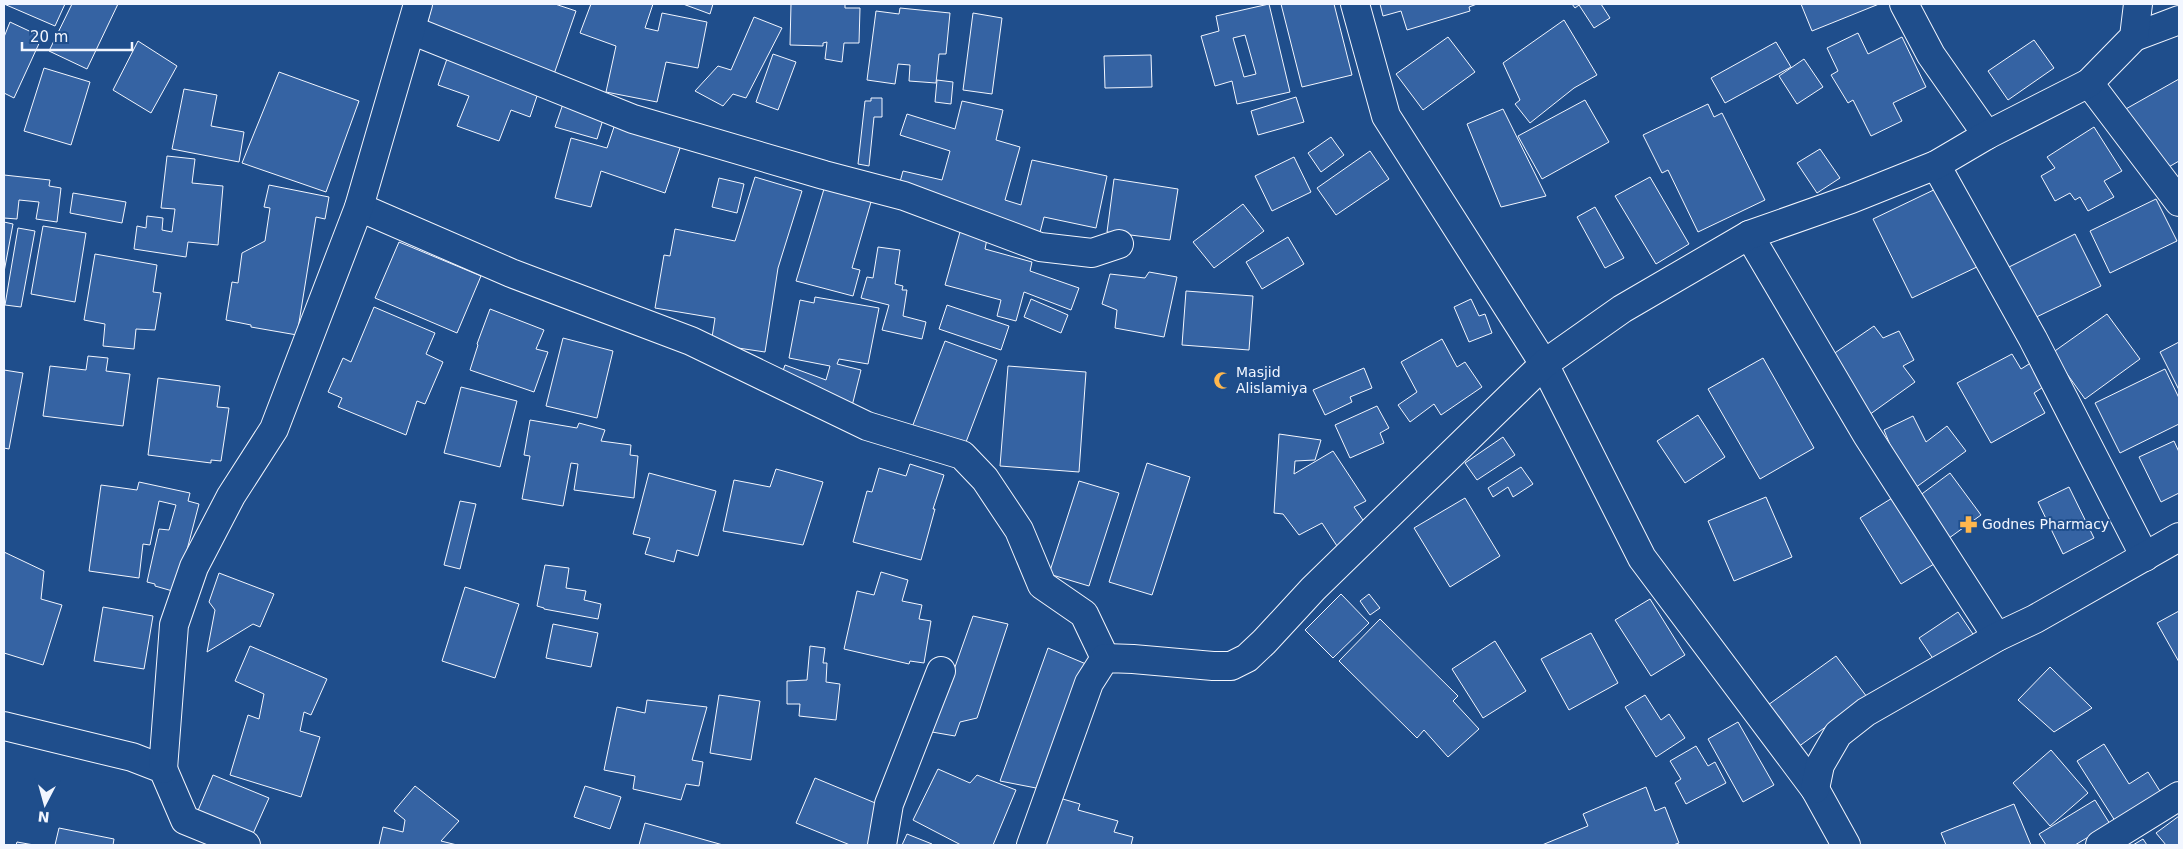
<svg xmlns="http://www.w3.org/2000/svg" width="2183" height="849" font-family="'DejaVu Sans',sans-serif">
<rect width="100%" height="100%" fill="#1f4e8c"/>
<g fill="#3563a3" stroke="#f2f6ff" fill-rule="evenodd">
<polygon points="4,4 65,4 55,26"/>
<polygon points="72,4 118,4 87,69 49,51"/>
<polygon points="432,4 555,4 576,11 553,77 426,31"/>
<polygon points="591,4 653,4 645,28 658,31 662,13 707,22 698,68 666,62 657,102 606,92 616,46 580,33"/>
<polygon points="683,4 713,4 710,14"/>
<polygon points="791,4 845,4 845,8 860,8 859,43 844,43 842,62 825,59 827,42 823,43 823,46 790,45"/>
<path d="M1269,4L1290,92L1237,104L1232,81L1215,86L1201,36L1219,31L1216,16ZM1245,35L1256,74L1244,77L1233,38Z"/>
<polygon points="1281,4 1334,4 1352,75 1302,87"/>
<polygon points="1380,4 1477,4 1469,7 1470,11 1407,30 1401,11 1383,16"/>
<polygon points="1572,4 1601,4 1610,18 1594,28 1579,5 1575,8"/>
<polygon points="1801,4 1879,4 1812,31"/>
<polygon points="900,8 950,13 946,54 939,54 936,83 909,81 910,65 898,64 895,84 867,80 876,11 899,14"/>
<polygon points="973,13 1002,18 992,94 963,90"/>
<polygon points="754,17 782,28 746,98 733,94 723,106 695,91 718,66 731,70"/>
<polygon points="1564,20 1597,75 1574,88 1530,123 1515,104 1520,100 1503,63"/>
<polygon points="10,22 42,37 14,98 4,93 4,37"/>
<polygon points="1858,33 1868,54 1902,37 1926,87 1893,103 1902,121 1871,136 1853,100 1848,103 1831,75 1838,71 1827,48"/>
<polygon points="1448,37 1475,72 1423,110 1396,74"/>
<polygon points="2034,40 2054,68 2008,100 1988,71"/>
<polygon points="138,41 177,66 151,113 113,90"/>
<polygon points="1776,42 1791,67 1725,103 1711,78"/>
<polygon points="449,53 541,84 530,117 511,110 499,141 457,126 469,96 438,85"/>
<polygon points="773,54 796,62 778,110 756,102"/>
<polygon points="1151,55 1152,87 1105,88 1104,56"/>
<polygon points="1804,59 1823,87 1797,104 1779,76"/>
<polygon points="44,68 90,82 71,145 24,131"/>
<polygon points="279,72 359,101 326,192 242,163"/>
<polygon points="2179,79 2179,161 2160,172 2124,110"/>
<polygon points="937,80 953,82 951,104 935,102"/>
<polygon points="184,89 217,95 211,126 244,132 239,162 172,149"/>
<polygon points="1296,97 1304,122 1258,135 1251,111"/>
<polygon points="871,98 882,98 882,117 874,117 869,166 858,164 865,101 871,101"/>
<polygon points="1585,100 1609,142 1542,179 1518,136"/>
<polygon points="564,101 605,113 597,139 555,127"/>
<polygon points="962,101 1003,110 996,140 1020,147 1005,200 1021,205 1032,160 1107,176 1096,228 1044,217 1038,240 898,189 903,171 942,180 950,151 900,135 907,114 955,129"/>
<polygon points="1708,104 1714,117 1722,113 1765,200 1698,232 1668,170 1662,173 1643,135"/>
<polygon points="1503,109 1546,196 1501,207 1467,124"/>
<polygon points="615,124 681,145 665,193 601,171 591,207 555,198 571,138 607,148"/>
<polygon points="2094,127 2122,171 2104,181 2114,197 2088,211 2080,197 2075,200 2070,193 2055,201 2041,176 2055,168 2047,157"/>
<polygon points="1331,137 1344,155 1321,172 1308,153"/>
<polygon points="1820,149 1840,178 1817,193 1797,163"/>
<polygon points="1370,151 1389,179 1336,215 1317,188"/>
<polygon points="167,156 195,159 192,183 223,186 218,245 188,242 186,257 134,249 137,226 146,228 147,216 163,218 162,230 172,232 175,209 161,208"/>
<polygon points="1294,157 1311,192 1272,211 1255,176"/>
<polygon points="4,175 50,180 49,186 61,188 57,222 36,219 39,202 19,200 17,219 4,218"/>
<polygon points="755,177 802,191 778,268 765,352 711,344 715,318 655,308 664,255 670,256 675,229 735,241"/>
<polygon points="1650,177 1689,244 1656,264 1615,196"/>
<polygon points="719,178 744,184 737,213 712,207"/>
<polygon points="1114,179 1178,189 1170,240 1107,232"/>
<polygon points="269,185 329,197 325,219 316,217 297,335 251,327 251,325 226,320 232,282 238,283 242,253 265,241 270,208 264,207"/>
<polygon points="1942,186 1981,265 1912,298 1873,219"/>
<polygon points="824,189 871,202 852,268 860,270 853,296 796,281"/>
<polygon points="73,193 126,202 122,223 70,213"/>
<polygon points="2156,199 2177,241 2110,273 2090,231"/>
<polygon points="1243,204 1264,231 1214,268 1193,242"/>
<polygon points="1595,207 1624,258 1605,268 1577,217"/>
<polygon points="4,222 13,224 4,272"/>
<polygon points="43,226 86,233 75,302 31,294"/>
<polygon points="18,228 35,231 21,307 5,305"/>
<polygon points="960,232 987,239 985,249 1032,262 1030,271 1079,288 1071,310 1024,292 1016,321 997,316 1001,300 945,285"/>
<polygon points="2075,234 2101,286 2026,322 2001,271"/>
<polygon points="1288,237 1304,264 1262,289 1246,262"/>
<polygon points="399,242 481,276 457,333 375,298"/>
<polygon points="878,247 900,250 895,284 903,286 902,290 907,290 903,316 926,322 922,339 882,330 889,305 861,298 867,277 873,278"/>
<polygon points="95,254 157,265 153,292 161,293 155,330 136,329 134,349 103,346 105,324 84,320"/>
<polygon points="1149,272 1177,277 1164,337 1115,328 1117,310 1102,304 1110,274 1145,278"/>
<polygon points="1186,291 1253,296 1249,350 1182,345"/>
<polygon points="815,297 879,308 868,364 839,359 837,364 861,370 851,410 779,382 785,365 826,380 830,366 789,358 800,300 814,303"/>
<polygon points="1031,299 1068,315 1061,333 1024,317"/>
<polygon points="1471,299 1479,316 1485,314 1492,333 1469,342 1454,307"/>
<polygon points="947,305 1009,326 1001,350 939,329"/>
<polygon points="374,307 435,333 426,354 443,362 425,404 417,401 406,435 338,407 342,398 328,392 343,358 351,362"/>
<polygon points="490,309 544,330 536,349 548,352 534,392 470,370 478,345 477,344"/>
<polygon points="2107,314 2140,359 2085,399 2052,353"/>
<polygon points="1874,326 1883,338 1899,331 1914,360 1903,366 1915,382 1862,420 1826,359"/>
<polygon points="563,338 613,351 597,418 546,406"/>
<polygon points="1442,339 1457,367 1465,362 1482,387 1441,415 1434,404 1410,422 1398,405 1417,392 1401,362"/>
<polygon points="945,341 997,360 963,450 911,430"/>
<polygon points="2179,342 2179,390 2160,352"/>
<polygon points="2012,354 2021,369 2037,359 2051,382 2034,393 2045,413 1991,443 1957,383"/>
<polygon points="88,356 108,358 106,371 130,374 123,426 43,416 50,366 86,370"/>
<polygon points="1763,358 1814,448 1760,479 1708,389"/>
<polygon points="1008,366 1086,372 1079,472 1000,466"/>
<polygon points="1364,368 1372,388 1350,397 1352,402 1325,415 1313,390"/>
<polygon points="2165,369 2179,398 2179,424 2120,453 2095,403"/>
<polygon points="4,370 23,373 9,449 4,448"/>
<polygon points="158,378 220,386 217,407 229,408 221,461 211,460 211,463 148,455"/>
<polygon points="461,387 517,401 500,467 444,453"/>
<polygon points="1377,406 1389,428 1380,433 1384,443 1350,458 1335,425"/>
<polygon points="1698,415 1725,457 1685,483 1657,441"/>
<polygon points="1913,416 1926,442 1947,426 1966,451 1915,488 1897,462 1884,430"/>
<polygon points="530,420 577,428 579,423 605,430 601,441 631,445 630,455 638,456 634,498 574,490 578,464 571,463 563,506 522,499 530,456 524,455"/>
<polygon points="1279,434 1321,440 1315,460 1295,461 1294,474 1333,451 1366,501 1354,507 1367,526 1337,546 1322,523 1299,535 1283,514 1274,513"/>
<polygon points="1503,437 1515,455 1477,480 1465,463"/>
<polygon points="2174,441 2179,452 2179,493 2161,502 2139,457"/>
<polygon points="1147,463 1190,477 1152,595 1109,582"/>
<polygon points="910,464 944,475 933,509 935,509 921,560 853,542 867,491 872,492 879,468 906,476"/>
<polygon points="1521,467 1533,484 1513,497 1508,487 1493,497 1488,488"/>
<polygon points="776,469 823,482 803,545 723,531 734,480 770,487"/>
<polygon points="649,473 716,491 698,556 677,550 674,562 645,554 650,538 633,534"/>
<polygon points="1950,473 1981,515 1945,541 1915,499"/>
<polygon points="1079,481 1119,493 1089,586 1049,574"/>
<polygon points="139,482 190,493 188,501 199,504 176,592 155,586 155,584 147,582 159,529 169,530 176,505 159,501 150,545 143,544 139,578 89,571 101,485 137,490"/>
<polygon points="2069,487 2094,538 2063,554 2038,502"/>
<polygon points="1897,495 1939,561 1901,584 1860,518"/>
<polygon points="1766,497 1792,557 1734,581 1708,521"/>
<polygon points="1465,498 1500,556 1450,587 1414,528"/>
<polygon points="460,501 476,504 460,569 444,565"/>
<polygon points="4,552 44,571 41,599 62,605 43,665 4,653"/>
<polygon points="545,565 569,568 566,588 586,591 584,600 601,604 598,619 544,609 544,608 537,606"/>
<polygon points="881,572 908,580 902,601 922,605 919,619 931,621 924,663 910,661 909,664 844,649 857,591 874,595"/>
<polygon points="219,573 274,594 260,627 253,624 207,652 215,610 209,602"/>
<polygon points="465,587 519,604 495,678 442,661"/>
<polygon points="1341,594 1369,623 1333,658 1305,630"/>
<polygon points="1369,594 1380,608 1370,615 1360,601"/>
<polygon points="1650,599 1685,655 1651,676 1615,620"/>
<polygon points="103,607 153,616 144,669 94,661"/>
<polygon points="2179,611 2179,662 2157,623"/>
<polygon points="1958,612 1977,640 1938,666 1919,638"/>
<polygon points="973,616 1008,624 977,718 960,722 955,736 932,732"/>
<polygon points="1380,619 1458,696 1453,701 1479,729 1448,757 1424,730 1417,738 1339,661"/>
<polygon points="553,624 598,633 591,667 546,658"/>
<polygon points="1591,633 1618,683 1569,710 1541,659"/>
<polygon points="1495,641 1526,691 1483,718 1452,669"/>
<polygon points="250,646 327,679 311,715 304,712 300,731 320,737 301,797 230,775 248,715 259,719 264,694 235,681"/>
<polygon points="810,646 825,648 823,663 827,663 826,682 840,684 836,720 799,716 800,704 787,704 787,681 807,680"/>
<polygon points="1048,648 1086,664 1036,788 1000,781"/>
<polygon points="1836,656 1867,697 1798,747 1768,705"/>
<polygon points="2050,667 2092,708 2054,732 2018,700"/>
<polygon points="719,695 760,701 751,760 710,753"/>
<polygon points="1645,695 1661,720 1669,714 1685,738 1656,757 1625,707"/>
<polygon points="647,700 707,707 692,760 703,762 699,786 686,784 681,800 633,789 635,776 604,770 617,707 645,713"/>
<polygon points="1738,722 1774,785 1743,802 1708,739"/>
<polygon points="2104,744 2129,784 2148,772 2163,796 2117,824 2077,761"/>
<polygon points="1696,746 1708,766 1715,762 1726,783 1686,804 1675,783 1681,779 1670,761"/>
<polygon points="2051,750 2088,793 2050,826 2013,783"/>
<polygon points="938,769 970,783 977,775 1016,790 993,845 961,845 913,820"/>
<polygon points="213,775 269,798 252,836 197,813"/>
<polygon points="815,778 885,807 869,845 850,845 796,823"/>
<polygon points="415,786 459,821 441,841 457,845 379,845 383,827 403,832 405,820 394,811"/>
<polygon points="585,786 621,797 610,829 574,817"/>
<polygon points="1646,787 1655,811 1665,807 1679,843 1673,845 1542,845 1588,826 1583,814"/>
<polygon points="1056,797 1080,804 1078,810 1118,821 1114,832 1133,837 1131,845 1041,845"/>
<polygon points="2095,800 2110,824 2075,845 2046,845 2039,834"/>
<polygon points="2014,804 2031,845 1946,845 1941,833"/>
<polygon points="2179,816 2179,845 2166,845 2156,833"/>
<polygon points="645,823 723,845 639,845"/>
<polygon points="59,828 114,839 113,845 55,845"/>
<polygon points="907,834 932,844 932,845 902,845"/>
<polygon points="2143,839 2147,845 2133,845"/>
<polygon points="17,842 34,845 16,845"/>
</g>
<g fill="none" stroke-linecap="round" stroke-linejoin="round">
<defs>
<g id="minor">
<polyline points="1355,4 1386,116 1544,364 1642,558 1815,789 1846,845"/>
<polyline points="1904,4 1931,55 1987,135"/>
<polyline points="411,30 633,119 824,175 904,196 1040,247 1092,253 1119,244"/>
<polyline points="2134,37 2179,20"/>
<polyline points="2089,83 2179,202"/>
<polyline points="1936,165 2033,339 2145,557"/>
<polyline points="359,207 511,273 691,341 867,426 962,455 985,479 1019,530 1042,585 1084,614 1105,658"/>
<polyline points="1749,235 1867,435 1997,637"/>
<polyline points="4,726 132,757 163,769 185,820 246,845"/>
<polyline points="163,769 174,625 194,567 231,496 274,429 359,207 418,4"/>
<polyline points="1815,789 1820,765 1838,734 1866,712 1997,637 2035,619 2179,537"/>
<polyline points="882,845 889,804 941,671"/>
<polyline points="1031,845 1089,683 1105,658 1133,659 1213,666 1231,666 1247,658 1264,642 1313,589 1544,364 1622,309 1749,235 1851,199 1936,165 1987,135 2089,83 2134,37 2138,4"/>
<polyline points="2100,845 2179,796"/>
</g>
</defs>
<use href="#minor" stroke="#f2f6ff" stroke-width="30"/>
<use href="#minor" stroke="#1f4e8c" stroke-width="28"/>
</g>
<defs>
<symbol id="mosque-bare" viewBox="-9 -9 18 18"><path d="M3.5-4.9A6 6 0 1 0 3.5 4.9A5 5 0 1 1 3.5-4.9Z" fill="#ffb74d" stroke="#1f4e8c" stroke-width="2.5" paint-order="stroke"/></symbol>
<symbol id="pharmacy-bare" viewBox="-9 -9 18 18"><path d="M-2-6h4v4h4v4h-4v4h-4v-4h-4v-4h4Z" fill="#ffb74d" stroke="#1f4e8c" stroke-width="2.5" paint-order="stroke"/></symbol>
</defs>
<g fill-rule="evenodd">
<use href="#mosque-bare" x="1210" y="368" width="25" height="25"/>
<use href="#pharmacy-bare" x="1956" y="512" width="25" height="25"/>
</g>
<g text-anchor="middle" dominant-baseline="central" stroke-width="4" stroke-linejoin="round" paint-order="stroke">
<g font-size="14" fill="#f2f6ff" stroke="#1f4e8c" text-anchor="start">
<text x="1236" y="372">Masjid<tspan x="1236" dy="16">Alislamiya</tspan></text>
<text x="1982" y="524">Godnes Pharmacy</text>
</g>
</g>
<rect width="2183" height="849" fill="none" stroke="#f2f6ff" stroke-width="10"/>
<g transform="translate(45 804) rotate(186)" stroke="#1f4e8c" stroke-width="4" paint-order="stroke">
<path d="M0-4L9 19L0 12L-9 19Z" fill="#f2f6ff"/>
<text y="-8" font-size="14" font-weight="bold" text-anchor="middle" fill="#f2f6ff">N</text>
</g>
<path d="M22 42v8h110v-8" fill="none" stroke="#f2f6ff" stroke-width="2.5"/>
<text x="30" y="42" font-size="15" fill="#f2f6ff" stroke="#1f4e8c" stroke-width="4" paint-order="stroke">20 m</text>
</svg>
